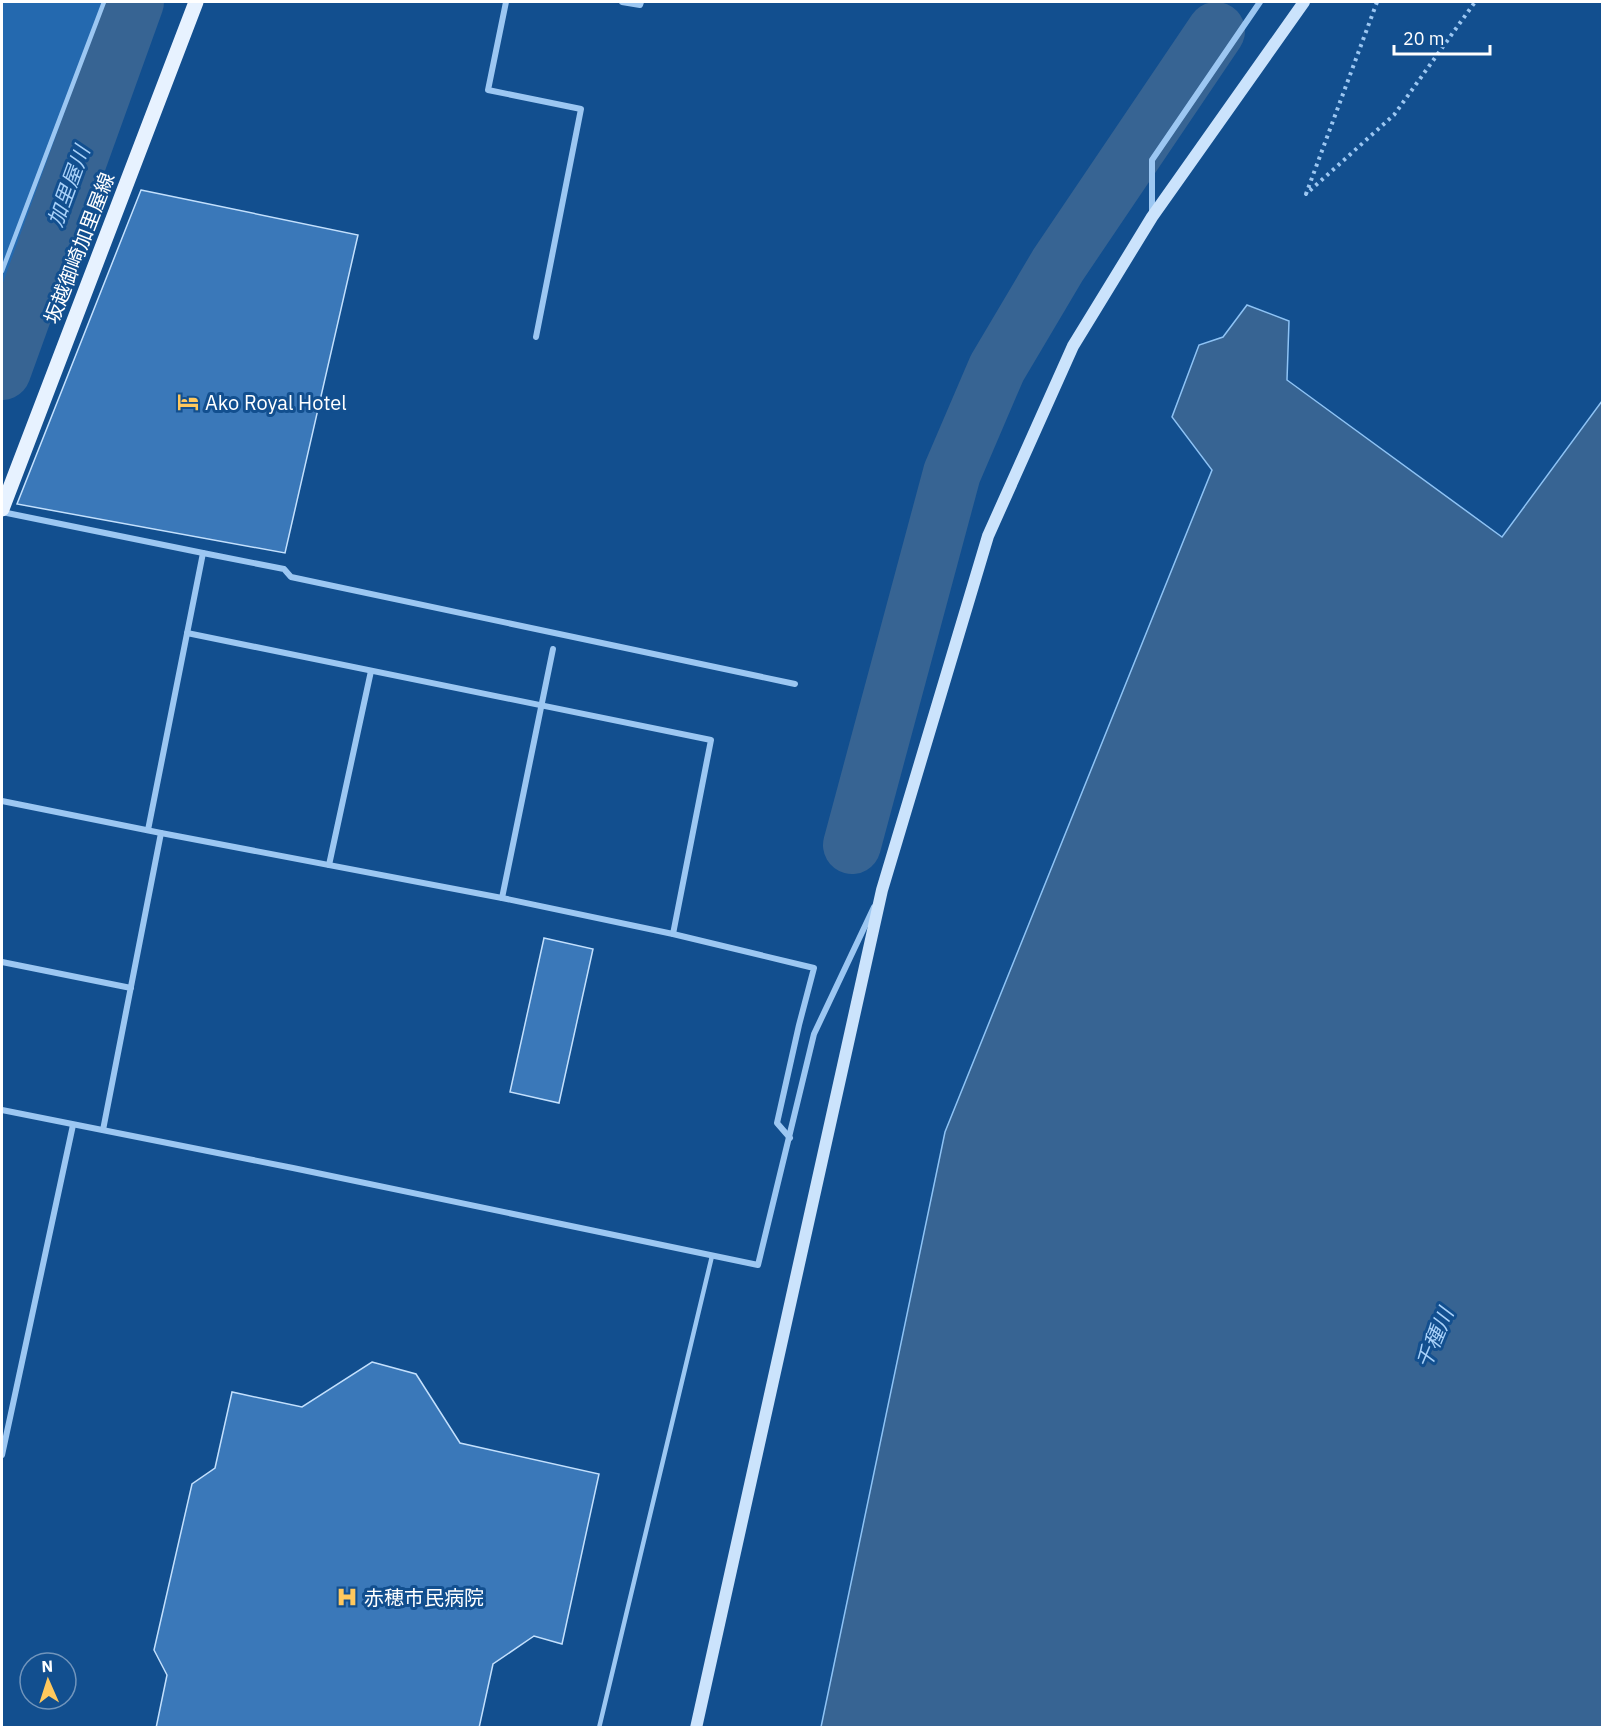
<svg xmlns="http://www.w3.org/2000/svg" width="1604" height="1729" font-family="'IBM Plex Sans','Noto Sans JP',sans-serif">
<rect width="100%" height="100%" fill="#124f8f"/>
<polygon fill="#2469af" points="2,2 114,2 2,293"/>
<polygon fill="#376493" stroke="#8ec3f5" stroke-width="1.5" points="1247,305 1289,321 1287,380 1502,537 1602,401 1602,1727 821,1727 945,1132 1212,470 1172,417 1199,345 1223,337"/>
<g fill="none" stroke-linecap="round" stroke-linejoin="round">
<g stroke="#376493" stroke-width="58">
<polyline points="2,371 135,2"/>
<polyline points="852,845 952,473 997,368 1058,265 1216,31"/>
</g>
</g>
<g fill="#3a78b9" stroke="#c3e0fd" stroke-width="1.5">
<polygon points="141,190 358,235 285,553 17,504"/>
<polygon points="544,938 593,949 559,1103 510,1092"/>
<polygon points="372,1362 416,1374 460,1443 599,1474 562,1644 534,1636 493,1664 479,1728 156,1728 167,1675 154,1650 192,1484 215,1468 232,1392 302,1407"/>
</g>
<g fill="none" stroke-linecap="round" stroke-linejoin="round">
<polyline stroke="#9cc7f2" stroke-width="4" stroke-dasharray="3 4.5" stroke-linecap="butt" points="1377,2 1306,194 1394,115 1475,2"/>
<g stroke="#9cc7f2" stroke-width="4.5">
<polyline points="2,271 104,2"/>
<polyline points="599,1728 712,1256"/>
</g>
<g stroke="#9cc7f2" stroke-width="6">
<polyline points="506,2 488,90 581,109 536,337"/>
<polyline points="622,2 640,5 641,2"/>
<polyline points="1152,214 1152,160 1260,2"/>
<polyline points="2,512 203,553 148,830"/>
<polyline points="203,553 284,569 291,577 795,684"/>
<polyline points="2,801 161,833 103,1130"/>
<polyline points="161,833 502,898 673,934 711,740 187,633"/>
<polyline points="329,865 371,671"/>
<polyline points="502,898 553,649"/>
<polyline points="673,934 814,968 799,1025 777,1123 790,1138"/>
<polyline points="2,962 131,988"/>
<polyline points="2,1110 293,1168 758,1265 814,1034 874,907"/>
<polyline points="2,1455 73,1125"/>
</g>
<polyline stroke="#cbe3fc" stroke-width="12" points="696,1728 882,890 988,536 1073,346 1152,217 1304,2"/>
<polyline stroke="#e7f2ff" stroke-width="15" points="2,509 196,2"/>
</g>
<defs>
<symbol id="hotel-bare" viewBox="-9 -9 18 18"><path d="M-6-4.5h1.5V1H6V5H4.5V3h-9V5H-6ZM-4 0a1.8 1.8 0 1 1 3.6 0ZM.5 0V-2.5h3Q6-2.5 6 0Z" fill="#ffc85d" stroke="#124f8f" stroke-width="2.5" paint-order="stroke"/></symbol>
<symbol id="hospital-bare" viewBox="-9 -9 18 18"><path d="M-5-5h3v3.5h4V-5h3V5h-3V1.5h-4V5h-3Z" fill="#ffc85d" stroke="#124f8f" stroke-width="2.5" paint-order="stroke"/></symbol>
</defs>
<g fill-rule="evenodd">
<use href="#hotel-bare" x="173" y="387" width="30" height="30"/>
<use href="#hospital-bare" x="332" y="1582" width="30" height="30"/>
</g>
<g text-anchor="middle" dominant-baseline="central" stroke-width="6" stroke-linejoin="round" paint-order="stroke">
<g font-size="20" fill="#fff" stroke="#124f8f">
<text transform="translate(79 248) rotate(-69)">坂越御崎加里屋線</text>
</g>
<g font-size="20" fill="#fff" stroke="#124f8f" text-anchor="start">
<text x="205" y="402">Ako Royal Hotel</text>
<text x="364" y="1597">赤穂市民病院</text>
</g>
<g font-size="21" font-style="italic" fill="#a8d1f9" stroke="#124f8f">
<text transform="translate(68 186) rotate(-70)">加里屋川</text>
<text transform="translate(1434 1338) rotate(-67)">千種川</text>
</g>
</g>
<rect width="1604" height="1729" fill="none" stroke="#ffffff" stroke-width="6"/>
<g transform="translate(48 1681) rotate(357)"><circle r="28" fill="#124f8f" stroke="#7195bc" stroke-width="1.5"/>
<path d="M0-4.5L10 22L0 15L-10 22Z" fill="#ffc85d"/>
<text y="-9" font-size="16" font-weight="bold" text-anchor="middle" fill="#ffffff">N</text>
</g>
<path d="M1394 45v9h96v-9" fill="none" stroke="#ffffff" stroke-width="3"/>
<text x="1403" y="45" font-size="18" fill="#ffffff" stroke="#124f8f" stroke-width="4.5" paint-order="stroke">20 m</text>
</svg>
